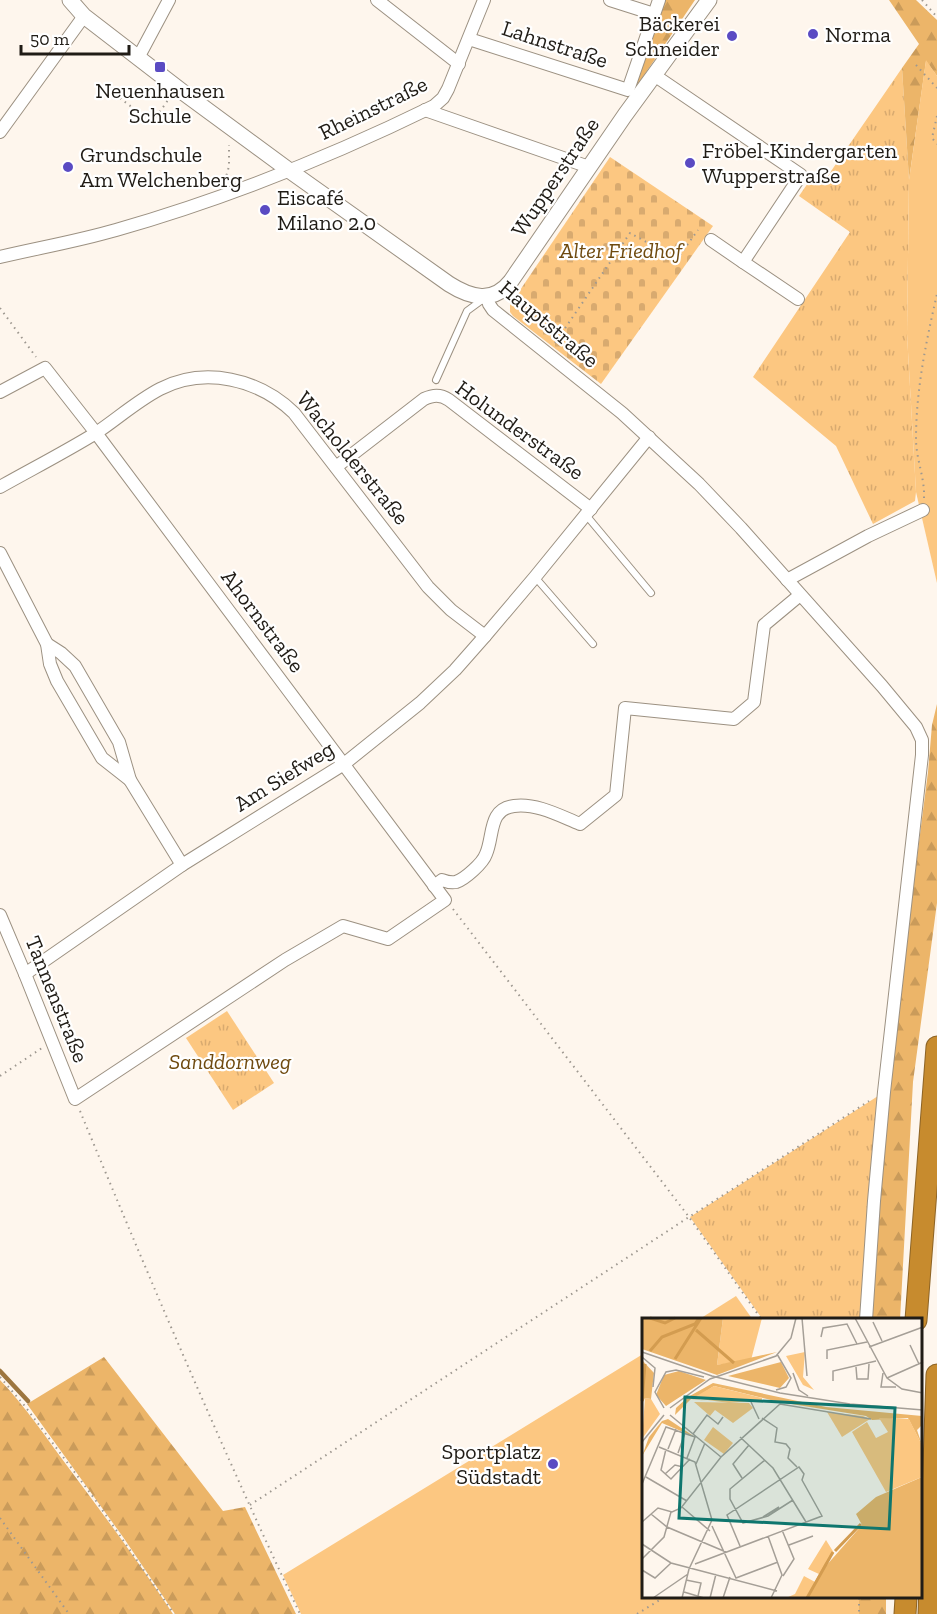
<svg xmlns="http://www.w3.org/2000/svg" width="937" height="1614" font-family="'Zilla Slab',serif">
<defs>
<pattern id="grass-tufts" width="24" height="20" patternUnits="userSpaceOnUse" patternTransform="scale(1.5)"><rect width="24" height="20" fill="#fcc781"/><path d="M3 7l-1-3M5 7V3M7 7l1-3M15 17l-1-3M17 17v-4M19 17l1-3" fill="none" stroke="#d8aa6f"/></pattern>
<pattern id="forest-firs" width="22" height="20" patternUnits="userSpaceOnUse" patternTransform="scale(1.5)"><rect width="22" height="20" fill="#ecb569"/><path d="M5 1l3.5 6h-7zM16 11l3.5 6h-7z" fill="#ca9b5a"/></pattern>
<pattern id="cemetery-stones" width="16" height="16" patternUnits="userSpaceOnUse" patternTransform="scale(1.5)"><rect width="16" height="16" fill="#fcc781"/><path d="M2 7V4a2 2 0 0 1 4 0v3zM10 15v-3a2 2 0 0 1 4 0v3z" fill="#d8aa6f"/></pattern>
</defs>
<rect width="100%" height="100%" fill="#fef6ed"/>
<g fill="url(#grass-tufts)">
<polygon points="902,68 909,180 907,334 916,492 915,501 873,524 836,446 753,377 850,232 799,196 817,170 827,177"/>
<polygon points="227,1011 274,1083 233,1110 186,1038"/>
<polygon points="878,1096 862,1320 763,1320 690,1217"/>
</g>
<g fill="url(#forest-firs)">
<polygon points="665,0 695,0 632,93"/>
<polygon points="889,0 916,0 937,20 937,76 926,61 909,180 902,68 919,44"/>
<polygon points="937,704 937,903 913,1082 900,1320 868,1320 887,1107 901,982 928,772 932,725"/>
<polygon points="104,1357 223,1511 245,1507 296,1614 175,1614 123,1537 27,1404"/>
<path d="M0,1380C26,1407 46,1438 68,1467C104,1515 140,1564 173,1614H0Z"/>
<rect x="859" y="1598" width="27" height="16"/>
</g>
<polygon fill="url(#cemetery-stones)" points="610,157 713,226 601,384 513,316 510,312 510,305"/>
<g fill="#fcc781">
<polygon points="926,60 937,76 937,583 916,492 907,334 909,180"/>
<polygon points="736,1296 753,1320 698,1320"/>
<polygon points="643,1354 643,1598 859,1598 859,1614 301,1614 283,1575"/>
</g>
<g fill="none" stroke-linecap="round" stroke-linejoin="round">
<polyline stroke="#9d763f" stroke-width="4.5" points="0,1371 28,1401"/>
<defs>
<g id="service">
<polyline points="436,380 467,311 482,300"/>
<polyline points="586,515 651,593"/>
<polyline points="535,577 593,644"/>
</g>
<g id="minor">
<polyline points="377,0 459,64"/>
<polyline points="610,0 654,14"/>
<polyline points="469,39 628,90 659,0"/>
<polyline points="138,58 169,0"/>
<polyline points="654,75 801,175 743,262 798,299"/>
<polyline points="425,110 589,167"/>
<polyline points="0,132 84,16"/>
<polyline points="711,240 743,262"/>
<path d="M0,257C38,248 78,241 116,230C225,199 332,156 434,106L443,98L448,89L484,0"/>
<polyline points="487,296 489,304 493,310 622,413 699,484 741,528 882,686 916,727 922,740 922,755 884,1092 874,1201 866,1320"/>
<polyline points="0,392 45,368 96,433 445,900 388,939 343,926 285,960 75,1099 25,974 0,915"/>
<path d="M336,467L424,399C433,395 440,394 449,400L591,509"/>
<path d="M0,487C32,469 65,452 96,433C117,419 137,401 160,389C205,366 259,379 294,413L428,587L451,610L485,636"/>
<polyline points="0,553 47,644 50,664 57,681 102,758 130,780"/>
<polyline points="787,580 868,536 923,510"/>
<polyline points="47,644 61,653 75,666 119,742 130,780 182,865"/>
<path d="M434,886L442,880C447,882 451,883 456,882C465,879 483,863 486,854C494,836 488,809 514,806C537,803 560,816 580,824L616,795L625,708L734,719L754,702L764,625L800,595"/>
<polyline points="25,974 182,865 344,764 420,703 455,670 485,636 535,577 649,437"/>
</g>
<path id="tertiary" d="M70,0L84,16L184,93L290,171L449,284C471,298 493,304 511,281L625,115L709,0"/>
<g id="motorway">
<polyline points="916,1320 937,1047"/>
<polyline points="905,1614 906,1598"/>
<polyline points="929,1614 937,1375"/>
</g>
</defs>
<use href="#service" stroke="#9c9182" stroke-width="8"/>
<use href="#minor" stroke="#9c9182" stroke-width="14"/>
<use href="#tertiary" stroke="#9c9182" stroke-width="17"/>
<use href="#motorway" stroke="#8d6426" stroke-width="23"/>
<g stroke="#9e9890" stroke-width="2" stroke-dasharray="1.5 4.5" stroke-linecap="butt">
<polyline points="922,0 937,17"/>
<polyline points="916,65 937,88"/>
<polyline points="120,98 152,123 168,100"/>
<polyline points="937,116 932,138 937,144"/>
<polyline points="225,181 229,166 229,145"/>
<polyline points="0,308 36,357"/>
<polyline points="555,343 630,233 677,259 698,230"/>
<path d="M924,498C925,478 916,459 916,439C916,390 926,342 937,294"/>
<polyline points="453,909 689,1217 762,1320"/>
<polyline points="0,1076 42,1048"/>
<path d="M80,1111C150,1280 222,1449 300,1614"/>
<polyline points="0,1377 24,1405 94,1498 174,1614"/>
<polyline points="250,1505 689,1217 869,1101"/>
<polyline points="0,1518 69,1614"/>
<polyline points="859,1598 859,1614"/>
<polyline points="637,1614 663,1598"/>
</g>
<use href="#service" stroke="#fff" stroke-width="6"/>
<use href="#minor" stroke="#fff" stroke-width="12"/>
<use href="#tertiary" stroke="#fff" stroke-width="15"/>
<use href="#motorway" stroke="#c78b2e" stroke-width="21"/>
</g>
<g fill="#5a4bc3" stroke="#fff" stroke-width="2">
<circle cx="813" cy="34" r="6"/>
<circle cx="732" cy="36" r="6"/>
<rect x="154" y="61" width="12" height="12" rx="3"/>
<circle cx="690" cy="163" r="6"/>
<circle cx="68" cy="167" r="6"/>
<circle cx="265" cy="210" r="6"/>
<circle cx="553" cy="1464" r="6"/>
</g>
<g text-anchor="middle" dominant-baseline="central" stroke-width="4.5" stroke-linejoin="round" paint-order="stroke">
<g font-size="22" fill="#201c16" stroke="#fff" text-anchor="start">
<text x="720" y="23" text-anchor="end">Bäckerei<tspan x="720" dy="25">Schneider</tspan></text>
<text x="825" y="34">Norma</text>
<text x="160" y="90" text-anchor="middle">Neuenhausen<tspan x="160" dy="25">Schule</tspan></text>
<text x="702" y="150">Fröbel-Kindergarten<tspan x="702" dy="25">Wupperstraße</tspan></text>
<text x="80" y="154">Grundschule<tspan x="80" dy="25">Am Welchenberg</tspan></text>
<text x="277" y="197">Eiscafé<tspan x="277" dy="25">Milano 2.0</tspan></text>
<text x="541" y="1451" text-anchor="end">Sportplatz<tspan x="541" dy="25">Südstadt</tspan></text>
</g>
<g font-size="22" fill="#201c16" stroke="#fff">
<text transform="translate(555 44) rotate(18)">Lahnstraße</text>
<text transform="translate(373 108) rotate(-26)">Rheinstraße</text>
<text transform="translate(555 177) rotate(-56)">Wupperstraße</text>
<text transform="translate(549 324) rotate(40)">Hauptstraße</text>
<text transform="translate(520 430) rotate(36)">Holunderstraße</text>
<text transform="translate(353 458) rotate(51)">Wacholderstraße</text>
<text transform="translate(263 621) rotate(53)">Ahornstraße</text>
<text transform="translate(284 776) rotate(-32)">Am Siefweg</text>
<text transform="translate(57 999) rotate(68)">Tannenstraße</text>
</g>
<g font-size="22" font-style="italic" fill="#6f4a0f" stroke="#fff">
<text x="621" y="250">Alter Friedhof</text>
<text x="230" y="1061">Sanddornweg</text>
</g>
</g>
<g transform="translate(642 1318)">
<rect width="280" height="280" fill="#fef6ed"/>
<path d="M81,0H120L109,42L75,47ZM3,80L9,81L18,96L0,121ZM52,84L107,85L111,90L91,105L73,92L68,98ZM185,94L221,98L228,101L200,119ZM184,222L192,235L177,256L166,251ZM162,258L173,264L164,280H144L153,276Z" fill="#fcc781"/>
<path d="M0,0H81L75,47L135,34L75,57L0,31ZM0,42L12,55L9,81L3,80L0,86ZM139,44L147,60L138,70L86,58ZM37,53L64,62L24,88L14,77L22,57ZM71,65L184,89L280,98V107L275,112L280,127L266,100L230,102L224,98L137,84L72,68L52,81L66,83L49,81L33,97L34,90L46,79ZM26,101L53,119L20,105L0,138L7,119L20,103ZM280,159V280H164L183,245L190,237L183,249L220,207L214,196L234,179Z" fill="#ecb569"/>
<path d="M71,109L91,125L82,136L62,122Z" fill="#fcc781"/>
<path d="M163,34L161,59L172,72L161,67L144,38ZM72,68L120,80V82L87,85L51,80ZM237,100L267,101L280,127V159L244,174L210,114L225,104L234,120L246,114Z" fill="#fcc781"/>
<path fill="none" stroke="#d39c50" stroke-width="3" d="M8,0L23,5L33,0M54,12L92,45M8,33L20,19L53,6L57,0M33,41L59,0M0,83L3,46M193,233L219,206M165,280L191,234"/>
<path fill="none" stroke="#a59f97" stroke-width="1.5" d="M160,0L165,58M213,0L245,60L260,71L281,75M231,4L240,23M179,19L181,10L205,6L215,26M268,27L277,46M227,29L281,9M0,34L70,58L138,75L208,86L281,92M0,39L13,50L11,69M185,41V32L225,24M214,49L215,61H226L227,46M151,55L157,72L166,78M241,55L239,69H254M245,60L281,44M191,63V53L234,43M134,72L144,69L149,60L135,36M109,84L117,101M22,90L13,74L24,54L34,52L62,59M28,90L68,61L134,38L149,20L154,0M28,97L79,139M120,100L135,110L133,124L144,126L148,131L146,140L155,149M51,116L65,97L76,106L81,99M98,119L131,150L164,204M0,124L22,97M17,129L53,144L70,202L47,251L40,280M24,131L19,152L29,161L48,141M26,131L34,111M36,135L43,115M123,142L88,171V181L101,205L126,198L151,182M54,146L63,125M23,156L33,147L41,149M4,159L45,183M100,160L91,146L107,127M0,166L24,109L53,119L45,140M40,189L68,213M9,196L25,209L84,234M121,199L137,189M0,204L16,190L30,194L39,190L79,139L138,86L229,101M70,208L94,260L136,244M140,212L152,241L141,258M126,218L140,257L129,280M0,226L29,245L135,273M147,227L171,218M0,241L22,219L29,194M53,246L180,198L160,162L162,156L157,149L85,197L98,228M0,252L13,260L29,245M44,262L59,265L56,278M42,274L62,280M11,280L46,256M68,280L74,256M81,280L88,259"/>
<path fill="#0f766e" fill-opacity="0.15" stroke="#0f766e" stroke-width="3" d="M43,79L253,90L247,211L37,200Z"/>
<rect width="280" height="280" fill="none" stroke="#201c16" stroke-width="3"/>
</g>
<path d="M21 45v9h108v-9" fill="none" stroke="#201c16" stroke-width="3"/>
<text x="30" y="45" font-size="18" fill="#201c16" stroke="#ffffff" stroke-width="4.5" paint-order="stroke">50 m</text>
</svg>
